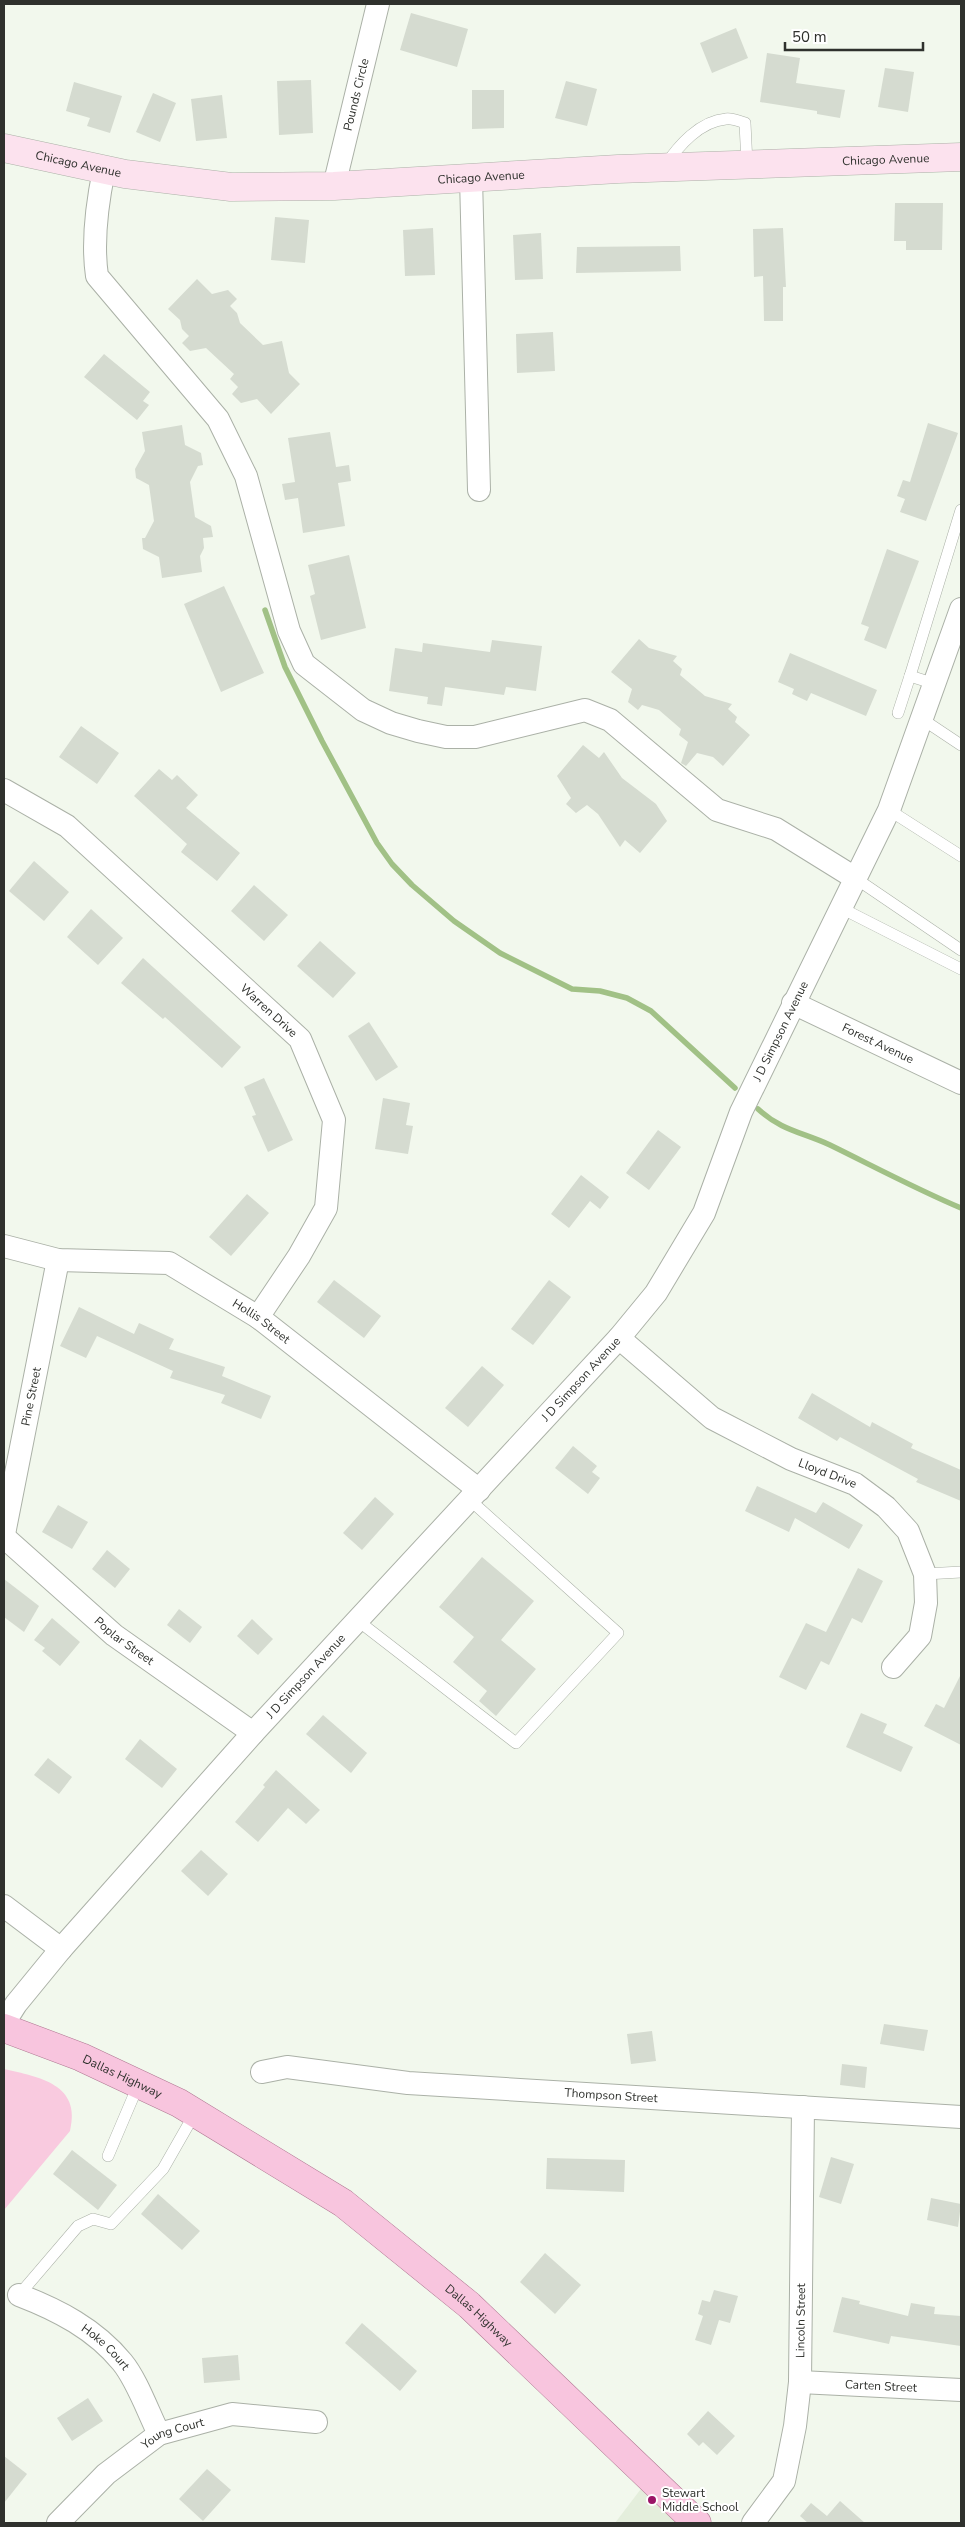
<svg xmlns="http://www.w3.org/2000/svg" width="965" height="2527" font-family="'Nunito Sans',sans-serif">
<rect width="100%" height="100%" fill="#f2f8ed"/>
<polygon fill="#e4eedc" points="650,2477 694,2523 615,2523"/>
<path fill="#f9cadf" d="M4,2069C39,2077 82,2084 70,2131L4,2210Z"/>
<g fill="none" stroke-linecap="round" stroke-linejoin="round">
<g stroke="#a1c186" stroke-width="5.5">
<polyline points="265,610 285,667 322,741 377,843 392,864 412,885 454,921 500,953 572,989 600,991 627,998 651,1011 735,1088"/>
<path d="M758,1109C782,1131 802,1132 830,1145C873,1166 916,1189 961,1208"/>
</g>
</g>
<g fill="#d5dbd0">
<polygon points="411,13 468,29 457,67 400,50"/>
<polygon points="736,28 748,58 712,73 700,43"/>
<polygon points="767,53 800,58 796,83 845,90 840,118 817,114 817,111 760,102"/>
<polygon points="885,68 914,72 908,112 878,107"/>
<polygon points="311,80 313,133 279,135 277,81"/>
<polygon points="566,81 597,89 587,126 555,118"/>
<polygon points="74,82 122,96 110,133 87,126 90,118 66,111"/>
<polygon points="472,90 504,90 504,128 472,129"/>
<polygon points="153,93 176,103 160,142 136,132"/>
<polygon points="222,95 227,138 196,141 191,99"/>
<polygon points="895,203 943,203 942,250 906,250 906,241 894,241"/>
<polygon points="275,217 309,220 305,263 271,260"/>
<polygon points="433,228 435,275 405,276 403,230"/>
<polygon points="783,228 786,287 783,287 783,321 764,321 763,276 754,277 753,229"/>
<polygon points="541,233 543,279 515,280 513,235"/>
<polygon points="680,246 681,271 576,273 577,247"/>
<polygon points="197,279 212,294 228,290 237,299 230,306 237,313 240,323 263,345 282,341 289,373 300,384 271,414 257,399 241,403 232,394 238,387 230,379 234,374 206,348 190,351 182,343 189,336 182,329 180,320 168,309"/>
<polygon points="553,332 555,371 517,373 516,334"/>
<polygon points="104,354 150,392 143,401 149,405 137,420 84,377"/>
<polygon points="928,423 958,433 926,521 900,512 905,499 897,496 903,480 910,482"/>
<polygon points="182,425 185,445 201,453 203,465 198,466 190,482 195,517 211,526 213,537 203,538 204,548 200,556 202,572 162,578 159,557 143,549 142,538 145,538 154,521 149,485 136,478 135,469 145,451 142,432"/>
<polygon points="330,432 336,467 349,465 351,481 338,483 345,526 303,533 298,498 285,500 282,484 295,482 288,438"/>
<polygon points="887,549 919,561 886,649 864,640 869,627 861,624"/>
<polygon points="349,555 366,628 321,640 310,596 315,594 308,565"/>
<polygon points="224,586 264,673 221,692 184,604"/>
<polygon points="639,639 649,648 677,656 673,661 682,669 680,675 705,696 732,704 728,709 737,717 735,722 750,735 723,766 713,757 697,753 686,766 681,763 688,742 679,735 681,729 659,710 642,705 638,710 628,702 632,689 611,672"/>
<polygon points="492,640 542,646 536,691 506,687 504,695 445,687 442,706 427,704 428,697 389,691 395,648 422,652 423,643 490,652"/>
<polygon points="790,653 877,690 866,716 811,693 807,701 792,694 794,689 778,682"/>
<polygon points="81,726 119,753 97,784 59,757"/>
<polygon points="583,745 599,758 604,752 622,778 656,804 667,821 640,853 625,840 620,847 598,814 587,805 576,813 566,804 571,798 557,776"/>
<polygon points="159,769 172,780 177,775 198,795 186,808 240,853 217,881 181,852 187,844 134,796"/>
<polygon points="34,861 69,892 44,921 9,891"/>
<polygon points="254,885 288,915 264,941 231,911"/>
<polygon points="91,909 123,938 98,965 67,937"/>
<polygon points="320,941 356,973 333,998 297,966"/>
<polygon points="143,958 241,1047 222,1068 165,1017 163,1019 121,983"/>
<polygon points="369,1022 398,1067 376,1081 348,1036"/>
<polygon points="264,1078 293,1140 268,1152 252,1116 256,1115 244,1087"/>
<polygon points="383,1098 410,1103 406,1125 413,1126 408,1154 375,1149"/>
<polygon points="658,1130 681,1147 649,1190 626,1173"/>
<polygon points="581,1175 609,1197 600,1209 590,1201 569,1228 551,1214"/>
<polygon points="247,1194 269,1213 231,1256 209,1237"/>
<polygon points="334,1280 381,1316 364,1338 317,1302"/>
<polygon points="549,1280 571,1297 533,1345 511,1329"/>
<polygon points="79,1307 134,1334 139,1323 174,1339 169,1349 225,1367 222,1376 271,1396 261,1419 221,1403 225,1395 170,1378 173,1371 97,1336 86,1358 60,1346"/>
<polygon points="482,1366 504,1385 468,1427 445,1408"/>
<polygon points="812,1393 870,1427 872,1422 913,1444 911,1448 961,1470 961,1501 916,1482 918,1479 840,1437 837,1441 798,1418"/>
<polygon points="573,1446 597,1466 592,1472 600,1478 588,1494 555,1468"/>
<polygon points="757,1486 816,1513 823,1502 863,1525 849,1549 795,1518 789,1532 745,1511"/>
<polygon points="375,1497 394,1514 362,1550 343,1533"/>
<polygon points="58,1505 88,1522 72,1549 42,1532"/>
<polygon points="107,1550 130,1569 115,1588 92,1569"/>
<polygon points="482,1557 534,1601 501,1640 536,1669 496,1716 479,1701 487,1691 453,1662 474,1637 439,1607"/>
<polygon points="858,1568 883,1581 862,1623 852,1618 829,1665 821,1661 806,1690 779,1677 806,1623 826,1632"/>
<polygon points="4,1579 39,1606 24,1632 4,1617"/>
<polygon points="179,1609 202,1627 190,1643 167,1625"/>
<polygon points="52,1618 80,1642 60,1666 42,1651 45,1648 34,1640"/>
<polygon points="252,1619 273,1639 258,1655 237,1636"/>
<polygon points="961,1674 961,1745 924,1726 936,1704 944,1708"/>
<polygon points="861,1713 887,1724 883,1733 913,1747 901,1772 846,1747"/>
<polygon points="323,1715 367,1753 351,1773 306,1734"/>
<polygon points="140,1739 177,1769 162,1788 125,1759"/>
<polygon points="48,1758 72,1777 59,1794 34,1775"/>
<polygon points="276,1770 320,1810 306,1824 288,1808 258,1842 235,1822 265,1787 263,1785"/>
<polygon points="201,1850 228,1874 208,1896 181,1871"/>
<polygon points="884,2024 928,2030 924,2051 880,2044"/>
<polygon points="652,2031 656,2061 631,2064 627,2034"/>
<polygon points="842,2064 867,2067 865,2088 840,2085"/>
<polygon points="72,2150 117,2185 98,2210 53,2174"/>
<polygon points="831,2157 854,2164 841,2204 819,2197"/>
<polygon points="547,2158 625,2160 624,2192 546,2189"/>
<polygon points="158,2194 200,2231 182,2250 141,2214"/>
<polygon points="931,2198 961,2204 958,2227 927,2220"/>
<polygon points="545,2253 581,2285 555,2314 520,2282"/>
<polygon points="714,2290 738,2296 730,2323 719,2320 711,2345 695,2340 703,2316 698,2314 702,2300 710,2302"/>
<polygon points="842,2297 860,2301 859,2304 908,2316 911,2303 935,2307 934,2314 961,2316 961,2346 891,2336 889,2344 833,2332"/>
<polygon points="362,2323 417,2371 400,2391 345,2343"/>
<polygon points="238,2355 240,2380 204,2383 202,2358"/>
<polygon points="88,2398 103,2421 72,2441 57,2418"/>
<polygon points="708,2411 735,2436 717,2455 703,2442 699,2446 687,2434"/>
<polygon points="4,2456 27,2474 4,2503"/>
<polygon points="207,2469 231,2490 203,2521 179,2499"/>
<polygon points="840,2501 865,2523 808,2523 800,2516 811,2503 827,2516"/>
</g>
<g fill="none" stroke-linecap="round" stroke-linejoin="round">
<defs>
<g id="lane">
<path d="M665,166C678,146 700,121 726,119C731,118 739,121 745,123L747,164"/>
<polyline points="935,684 910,676 961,510"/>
<polyline points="898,713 910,676"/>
<polyline points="922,719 961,745"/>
<polyline points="889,810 961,856"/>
<polyline points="855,878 961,950"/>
<polyline points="841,908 961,969"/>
<polyline points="925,1574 961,1572"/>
<polyline points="357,1620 516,1743 618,1633 470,1500"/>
<polyline points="108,2156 134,2095"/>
<polyline points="19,2295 78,2226 93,2219 111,2224 163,2169 195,2113"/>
</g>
<g id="street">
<path d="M104,170C97,204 92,242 97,276L218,419L246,476L289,631L304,664L363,710L391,723L418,731L446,737H475L585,710L610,720L717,810L776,829L855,878"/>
<polyline points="471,178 479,490"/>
<path id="s1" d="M334,186L378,4"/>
<path id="s2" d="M4,790L67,826L300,1039L334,1120L326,1208L299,1256L258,1317"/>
<path id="s3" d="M793,1003L961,1083"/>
<path id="s4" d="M4,1246L58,1260L169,1263L258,1317L479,1490"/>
<path id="s5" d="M619,1338L712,1418L791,1459L855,1484L886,1507L908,1531L925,1574L926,1603L920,1636L893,1667"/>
<path id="s6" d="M4,1534L58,1260"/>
<path id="s7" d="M4,1537L114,1635L253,1733"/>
<polyline points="4,1906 61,1949"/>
<path id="s8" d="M4,2023L16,2004L61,1949L253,1733L619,1338L656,1293L704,1213L741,1112L889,810L961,609"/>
<path id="s9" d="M262,2072L287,2067L408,2083L961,2117"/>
<path id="s10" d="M19,2295C58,2310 95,2329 122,2362C137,2380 148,2412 159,2434"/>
<path id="s11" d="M800,2382L961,2390"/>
<path id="s12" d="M58,2523L106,2474L159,2434L232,2414L316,2422"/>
<path id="s13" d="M753,2523L784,2481L795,2426L800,2382L803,2107"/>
</g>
<g id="secondary">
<path id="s14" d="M4,148L125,174L231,187L334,186L618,169L961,157"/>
</g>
<g id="primary">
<path id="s15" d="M4,2028L81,2057L179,2103L343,2203L469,2305L697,2523"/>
</g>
</defs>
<use href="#lane" stroke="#abb1a7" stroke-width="12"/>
<use href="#street" stroke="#abb1a7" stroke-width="24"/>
<use href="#secondary" stroke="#abb1a7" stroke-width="29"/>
<use href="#primary" stroke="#af7892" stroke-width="29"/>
<use href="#lane" stroke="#fff" stroke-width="11"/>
<use href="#street" stroke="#fff" stroke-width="22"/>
<use href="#secondary" stroke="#fce2ee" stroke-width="28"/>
<use href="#primary" stroke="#f8c5de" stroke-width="28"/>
</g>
<circle fill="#9b1567" stroke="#fff" stroke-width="2" cx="652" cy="2500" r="5"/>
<g text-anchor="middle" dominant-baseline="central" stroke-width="4" stroke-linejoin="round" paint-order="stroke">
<g font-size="12" fill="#2f312d" stroke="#fff">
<text stroke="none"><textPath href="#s1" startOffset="94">Pounds Circle</textPath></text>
<text stroke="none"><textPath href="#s14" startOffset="886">Chicago Avenue</textPath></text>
<text stroke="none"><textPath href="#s14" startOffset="76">Chicago Avenue</textPath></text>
<text stroke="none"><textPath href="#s14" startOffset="481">Chicago Avenue</textPath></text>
<text stroke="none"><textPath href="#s2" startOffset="346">Warren Drive</textPath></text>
<text stroke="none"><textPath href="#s8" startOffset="1270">J D Simpson Avenue</textPath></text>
<text stroke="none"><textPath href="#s3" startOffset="94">Forest Avenue</textPath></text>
<text stroke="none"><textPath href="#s4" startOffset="276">Hollis Street</textPath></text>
<text stroke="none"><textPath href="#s8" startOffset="865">J D Simpson Avenue</textPath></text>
<text stroke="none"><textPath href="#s6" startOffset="140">Pine Street</textPath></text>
<text stroke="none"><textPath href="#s5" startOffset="251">Lloyd Drive</textPath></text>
<text stroke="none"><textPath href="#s7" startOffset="159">Poplar Street</textPath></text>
<text stroke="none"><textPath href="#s8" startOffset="460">J D Simpson Avenue</textPath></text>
<text stroke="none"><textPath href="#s15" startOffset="128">Dallas Highway</textPath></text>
<text stroke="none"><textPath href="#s9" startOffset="351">Thompson Street</textPath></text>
<text stroke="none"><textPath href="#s15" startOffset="559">Dallas Highway</textPath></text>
<text stroke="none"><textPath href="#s13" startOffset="214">Lincoln Street</textPath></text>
<text stroke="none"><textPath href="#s10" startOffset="102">Hoke Court</textPath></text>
<text stroke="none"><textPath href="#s11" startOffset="81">Carten Street</textPath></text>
<text stroke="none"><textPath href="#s12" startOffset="148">Young Court</textPath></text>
</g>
<g font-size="12" fill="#2f312d" stroke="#fff" text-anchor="start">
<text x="662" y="2493">Stewart<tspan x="662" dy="14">Middle School</tspan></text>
</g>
</g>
<rect width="965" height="2527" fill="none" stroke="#2f312d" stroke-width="10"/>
<path d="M785 42v8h138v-8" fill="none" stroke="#2f312d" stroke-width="2.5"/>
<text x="792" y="42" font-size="15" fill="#2f312d" stroke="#ffffff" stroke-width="4" paint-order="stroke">50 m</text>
</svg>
